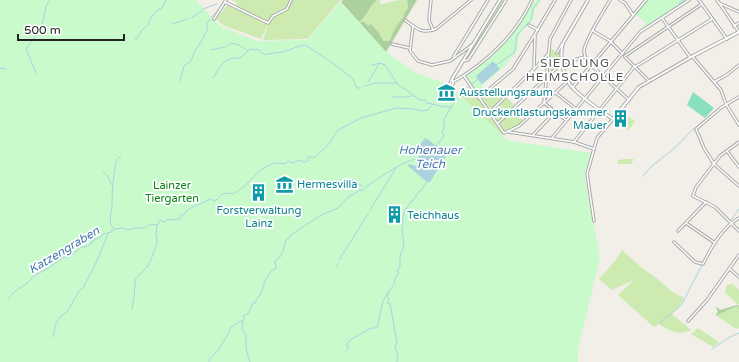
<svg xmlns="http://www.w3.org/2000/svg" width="739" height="362" font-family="'Varela Round',sans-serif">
<rect width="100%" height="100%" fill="#f2efe9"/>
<g fill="#cdebb0">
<polygon points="232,0 290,0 286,9 271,18 261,39 223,25 216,19 227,5 235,8 237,3"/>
<path d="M292,0H341L307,39L263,40C266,33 268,21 274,16C283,10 289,14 292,0Z"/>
<path d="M377,0H379L381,4H382L399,0H407L410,12L386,52L359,22C367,17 369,6 377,0Z"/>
<polygon points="502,0 506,0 468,58 465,60"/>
<polygon points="561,47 559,63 548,74 550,48 557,53"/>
<polygon points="495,86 505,96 489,111 481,98"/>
<polygon points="470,87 503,134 502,135 460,95"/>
<polygon points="506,97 515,106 497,123 490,113"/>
<polygon points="513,110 523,121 519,125 504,132 498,124"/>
<polygon points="625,114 635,121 628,131 618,122"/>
<polygon points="626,159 634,159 631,164 618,164 618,160"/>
<path d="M622,250L641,267L660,281L671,291L684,298L679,307L671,313L691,330C679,336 670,331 659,324L654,327L618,295L634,280L612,290L599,279L615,261Z"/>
<polygon points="733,284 739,290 739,304 738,305 725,292 727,285"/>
<polygon points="739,306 739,328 736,329 714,314 717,315"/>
<polygon points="698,328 719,342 713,347 691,334"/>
</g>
<g fill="#add19e">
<path d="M343,0H377C369,6 367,17 359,22L341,2Z"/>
<path d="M407,0H417L386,52L360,23L363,21L368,26L371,24L379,33L383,41H389C392,38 391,36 393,33C395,28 401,20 404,16V13L407,10L408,6Z"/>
<polygon points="737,305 739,306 739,309 738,306 717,315 716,314 718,312 716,308 717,307 720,310"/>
</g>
<g fill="#c8facc">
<polygon points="0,0 196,0 220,26 257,41 307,40 341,2 386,52 416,73 445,83 451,87 505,138 511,141 592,153 584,175 600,257 578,350 578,362 0,362"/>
<path d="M532,0L536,3L537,0H542L535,9L533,19L523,30L518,38L517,50L514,55L504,67L481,86L487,90L480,96H478L465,76C470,71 479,67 485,62C504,46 522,23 532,0Z"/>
<polygon points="646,0 688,0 644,28 642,27 646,23 635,14"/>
</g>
<polygon fill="#88e0be" points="693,92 714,108 705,118 687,105"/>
<g fill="#aad3df">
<polygon points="493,61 500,69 482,84 478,80 476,76"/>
<path d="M426,138L445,153L446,156L430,182H427L408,166L409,164L416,166C422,158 415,145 426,138Z"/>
</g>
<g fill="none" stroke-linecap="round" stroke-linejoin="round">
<g stroke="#aad3df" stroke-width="1">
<polyline points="679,6 680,2 684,0"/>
<polyline points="223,7 226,4"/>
<polyline points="203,9 217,4"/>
<polyline points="211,17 221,8"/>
<polyline points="191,18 202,11"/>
<polyline points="172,24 188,19"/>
<polyline points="135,39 137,38 142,30 148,25 151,18 156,11 162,8 166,0"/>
<polyline points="30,43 41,30 46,6 50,0"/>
<polyline points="29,44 26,49 36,73"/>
<polyline points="227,46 231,43 239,45 248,51"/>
<polyline points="211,50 225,47"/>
<polyline points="372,65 380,63 385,65 398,85 405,89 420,100 425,100 427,103 432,104"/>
<polyline points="496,65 515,52 517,35 531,20 533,9 539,0"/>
<polyline points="0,68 6,69"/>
<path d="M213,78C221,66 223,57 240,58L250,49L255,50L258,49C266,57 264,54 274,53C277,52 280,53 283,52C290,50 297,46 304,45C308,45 348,74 353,79C354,82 355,85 357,88H361"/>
<polyline points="180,81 184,66 191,61 195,51 203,39 207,30 207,23 210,19"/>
<polyline points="368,82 379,64"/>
<polyline points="364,86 376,83 397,83"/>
<polyline points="393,97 405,97 412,96"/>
<polyline points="436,146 444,136 444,134 442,133 444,126 444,119 461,92 478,79"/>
<polyline points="117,161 118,158 121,157"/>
<polyline points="651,167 678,145 690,132 720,108"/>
<polyline points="103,172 105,174 107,175 112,185"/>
<polyline points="643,176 651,167"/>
<polyline points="322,185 352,180 362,186"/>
<polyline points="370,210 396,168"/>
<polyline points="731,220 739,209"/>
<path d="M114,229C107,222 112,214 112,205C112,190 113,176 116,162"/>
<path d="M115,229L124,228L128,230C136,226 144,231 150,224L158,225L159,222L160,220L164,222L166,220L180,219L181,215L185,214L186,211C193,206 202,203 211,199L214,201L218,199L222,194L230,193L233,194C237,191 242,189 246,185C255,175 268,159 285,164L288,161L293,163L299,160L304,162L308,161V157H315L328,145L338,130L361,118L396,108L413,109L422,111L428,110L433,104L444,107L446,106L449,108L451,107"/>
<polyline points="111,232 115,229"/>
<polyline points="87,237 96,238"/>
<polyline points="339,260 368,214"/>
<polyline points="337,265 338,263"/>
<polyline points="337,268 337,267"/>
<polyline points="8,299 14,292 26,284 34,276 48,268 64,257 68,257 78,250 81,247 85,247 91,244 92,241 101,237 103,234 111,232"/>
<polyline points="684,300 702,265"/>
<path d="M132,309C134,299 135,289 135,280L147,267L152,257L157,243V239L156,234L157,225"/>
<polyline points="243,321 242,329 246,334"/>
<path d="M660,323C667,314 680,311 684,300"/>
<polyline points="367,330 372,328 377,328 383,301 389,291"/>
<polyline points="364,331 366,331"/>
<polyline points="246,335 246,349 250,362"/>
<polyline points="53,337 56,323 60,317 67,312 79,291 83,288 95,265 108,234"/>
<polyline points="345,346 350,340 364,332"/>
<polyline points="712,349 728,338 739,333"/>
<polyline points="346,351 348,349 348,344"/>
<path d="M209,362L210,358C218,353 221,344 227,336C229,333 229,330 231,327L237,324L239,322L243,321L244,318L243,316L248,314L253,303H256V299C257,298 259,297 260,295C264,287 266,272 276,268L275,261L281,256C282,252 286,244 285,241L288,239L291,235L321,215L338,208L346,199L360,190L362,191C363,187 402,163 409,161C412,160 415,159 418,159"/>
<polyline points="397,362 398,356 395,347 397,342 396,338 390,303 387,303 389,299 387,297 390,290 392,288 392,286 395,283 394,281 399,272 397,271 400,267 400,256 404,246 402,229 403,217 405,210 427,182"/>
</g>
<defs>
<g id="minor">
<polyline points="431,0 429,20 433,30"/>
<path d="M610,0C604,11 584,41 584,51C584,57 588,61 591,65L629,100"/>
<polyline points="620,0 625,3 633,15"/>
<polyline points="699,0 727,39"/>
<polyline points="717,0 739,32"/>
<polyline points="225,2 268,23 273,16 287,9 291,0"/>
<polyline points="719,3 739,12"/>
<polyline points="662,18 690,57"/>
<polyline points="214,19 226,0"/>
<path d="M405,20C417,29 421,34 436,29L471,0"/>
<polyline points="529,25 538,30"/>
<polyline points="413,26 410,51 418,61 432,65 450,61 472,45"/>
<polyline points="734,26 739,23"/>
<polyline points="593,31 610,41 623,54"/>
<polyline points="392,44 409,48"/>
<polyline points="557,53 562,44"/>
<polyline points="625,56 702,4"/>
<polyline points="692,56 721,90 726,104 739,125"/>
<polyline points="625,57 649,81"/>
<polyline points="454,58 454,56 488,0"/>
<polyline points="463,61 468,60 506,0"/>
<polyline points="534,68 535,36"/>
<polyline points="464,76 504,133 519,126 568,81"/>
<path d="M452,79L450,83L451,85L453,84V82C486,63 516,35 532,0"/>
<polyline points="714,82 728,74 739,65"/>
<polyline points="572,88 646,0"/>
<polyline points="556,93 576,109"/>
<polyline points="739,97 722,107 696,129 704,148 714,164 739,186"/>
<polyline points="479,98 513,69 535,34 555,0"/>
<polyline points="490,112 544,59 548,54"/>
<polyline points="566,120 544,103 550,39 571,0"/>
<polyline points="498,123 562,63 585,57"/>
<polyline points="509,132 574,142 594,149"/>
<polyline points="533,135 556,111"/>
<polyline points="552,138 640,32 689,0"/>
<polyline points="574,142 634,67 640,64 712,19"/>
<polyline points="739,142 720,156 696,187 693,196 715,207 739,231"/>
<polyline points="727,151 739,167"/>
<polyline points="594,221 587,174 597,138 613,119"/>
<polyline points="686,223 715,243"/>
<polyline points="678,231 706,202"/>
<path d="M674,242L695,262L703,264C712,246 722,228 739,218"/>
<polyline points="730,269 739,277"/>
<polyline points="688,321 707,300 739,255"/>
</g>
<g id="tertiary">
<path d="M588,0L563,43C559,56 563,79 573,88C584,100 600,110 613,119L639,87L693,56L739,32"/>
<polyline points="453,82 452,79 500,0"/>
</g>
</defs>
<use href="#minor" stroke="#a9a9a9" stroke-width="3.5"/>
<use href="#tertiary" stroke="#a9a9a9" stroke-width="4"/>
<use href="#minor" stroke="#fff" stroke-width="1.5"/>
<use href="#tertiary" stroke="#fff" stroke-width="2"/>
</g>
<defs>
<symbol id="museum-bare" viewBox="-9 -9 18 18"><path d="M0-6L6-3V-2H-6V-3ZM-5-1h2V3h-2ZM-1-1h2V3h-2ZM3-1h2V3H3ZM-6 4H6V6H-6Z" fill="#0f9aa8" stroke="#fff" stroke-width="2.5" paint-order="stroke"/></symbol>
<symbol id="building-bare" viewBox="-9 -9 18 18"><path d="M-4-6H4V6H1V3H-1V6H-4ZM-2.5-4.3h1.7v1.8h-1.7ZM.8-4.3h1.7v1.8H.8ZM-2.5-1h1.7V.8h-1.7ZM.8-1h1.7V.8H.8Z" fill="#0f9aa8" stroke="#fff" stroke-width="2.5" paint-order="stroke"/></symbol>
</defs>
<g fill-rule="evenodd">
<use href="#museum-bare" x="434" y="80" width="25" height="25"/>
<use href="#building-bare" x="608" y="106" width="25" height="25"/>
<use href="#museum-bare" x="272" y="172" width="25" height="25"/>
<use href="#building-bare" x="246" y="180" width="25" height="25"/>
<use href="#building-bare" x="382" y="202" width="25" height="25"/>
</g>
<g text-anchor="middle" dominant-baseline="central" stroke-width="3.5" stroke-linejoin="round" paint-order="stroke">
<g font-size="11" fill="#0d838f" stroke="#fff" text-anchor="start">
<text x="459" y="92">Ausstellungsraum</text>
<text x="607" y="112" text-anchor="end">Druckentlastungskammer<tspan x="607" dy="13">Mauer</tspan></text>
<text x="297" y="184">Hermesvilla</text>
<text x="259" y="210" text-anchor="middle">Forstverwaltung<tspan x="259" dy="13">Lainz</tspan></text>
<text x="407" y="215">Teichhaus</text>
</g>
<g font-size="11" fill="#0c8416" stroke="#fff">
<text x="172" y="185">Lainzer<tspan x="172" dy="13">Tiergarten</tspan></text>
</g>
<g font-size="12" letter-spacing="1" fill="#555" stroke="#fff">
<text x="575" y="63">SIEDLUNG<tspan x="575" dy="14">HEIMSCHOLLE</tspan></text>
</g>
<g font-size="12" font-style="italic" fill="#4a7aab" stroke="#fff">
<text x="430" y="150">Hohenauer<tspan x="430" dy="14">Teich</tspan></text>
<text transform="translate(64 250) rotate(-31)">Katzengraben</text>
</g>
</g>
<path d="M18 34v6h106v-6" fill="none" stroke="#222222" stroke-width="2"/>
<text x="24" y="34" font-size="12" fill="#222222" stroke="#ffffff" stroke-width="3" paint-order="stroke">500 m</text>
</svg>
